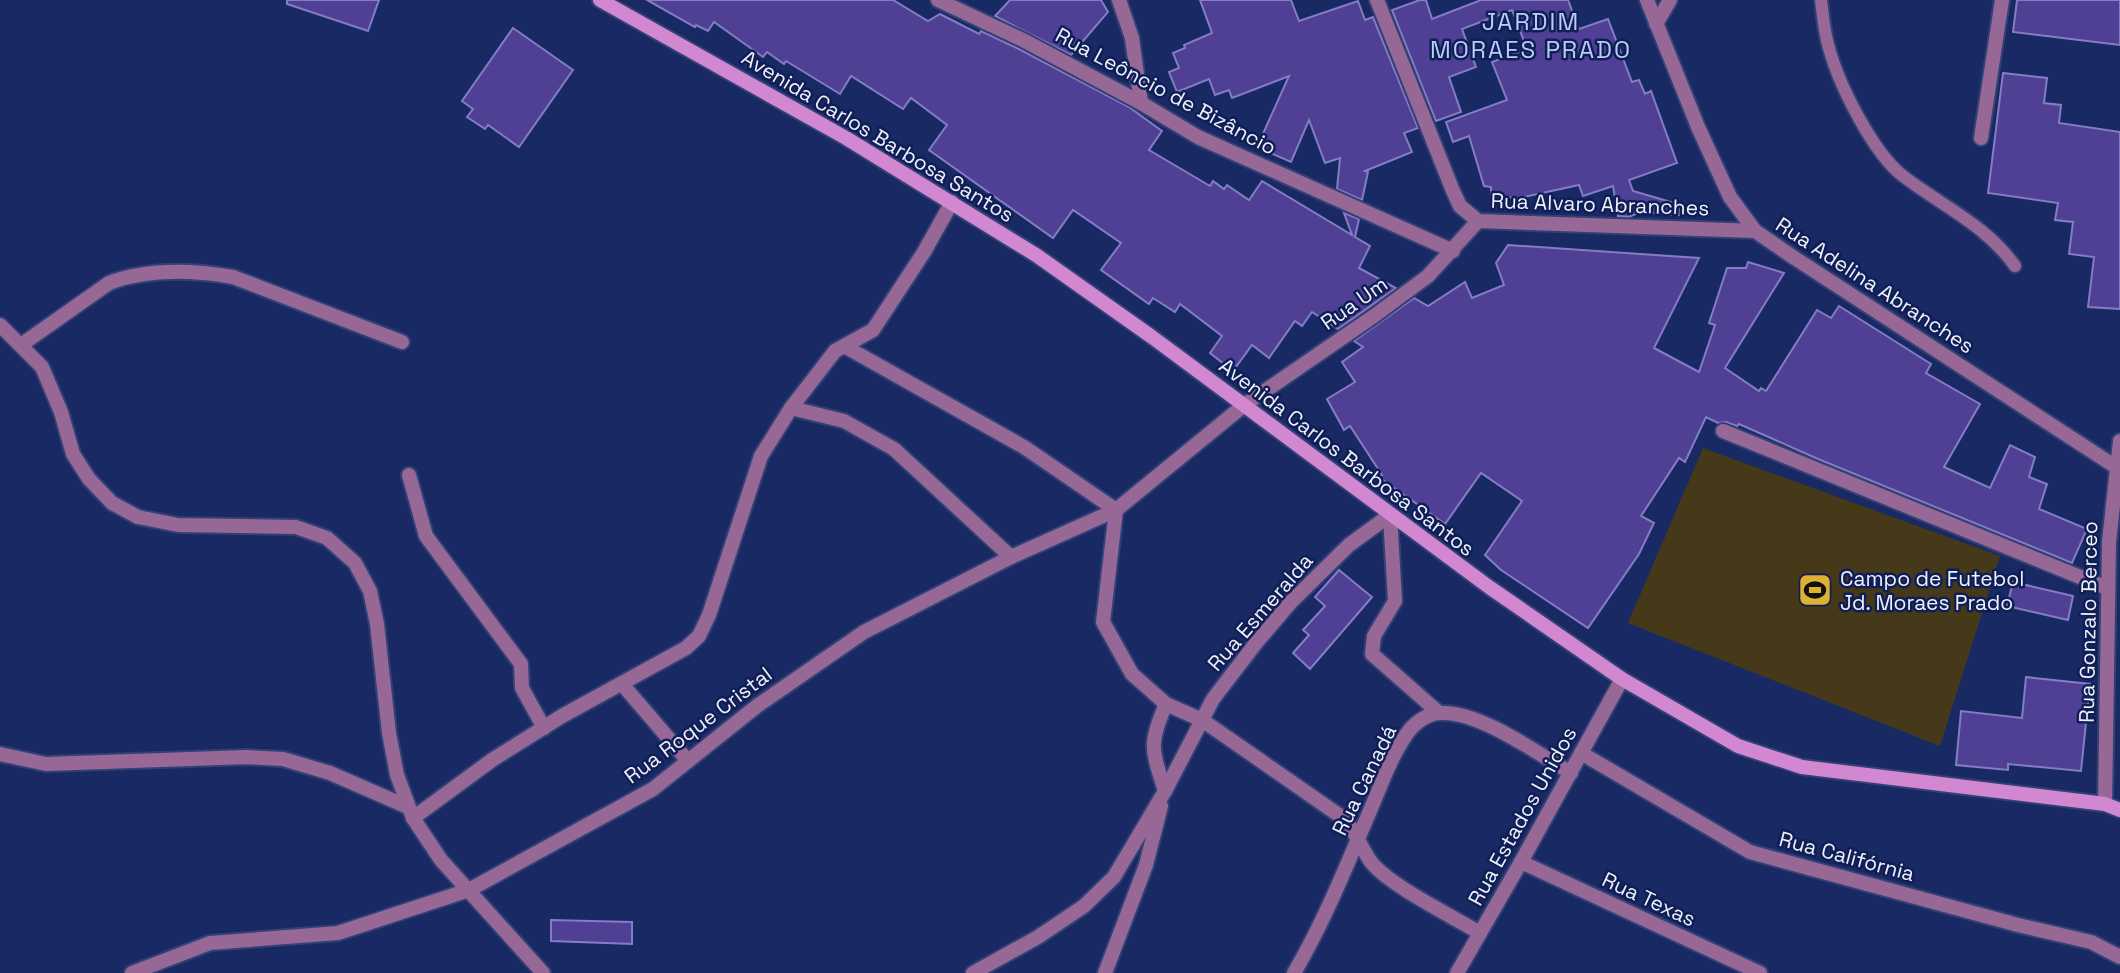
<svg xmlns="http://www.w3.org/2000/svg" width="2120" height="973" font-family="'Space Grotesk',sans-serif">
<rect width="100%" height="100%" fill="#182963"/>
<polygon fill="#463919" points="1703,448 2000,556 1940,746 1628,623"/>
<g fill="#4f4096" stroke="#847dc3" stroke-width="2">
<polygon points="287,0 379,0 368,31 287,4"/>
<polygon points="647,0 893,0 928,21 940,14 979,34 981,31 1019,49 1129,107 1162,131 1149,150 1210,186 1213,181 1224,189 1227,185 1249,200 1262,181 1352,235 1344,213 1359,219 1355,237 1370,246 1359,268 1396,288 1338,329 1312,312 1302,326 1295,321 1269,358 1252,345 1233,371 1210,353 1222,336 1180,304 1175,312 1153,298 1149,304 1101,270 1121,243 1073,210 1053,238 929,150 947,125 911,98 903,109 851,76 840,94 786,61 784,64 767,52 763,57 714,22 708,31 696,25 695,27"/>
<polygon points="1010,0 1101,0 1108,12 1071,55 995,16"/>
<polygon points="1200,0 1291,0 1299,21 1358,1 1365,20 1373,17 1418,128 1404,133 1412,152 1365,171 1368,172 1362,200 1337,189 1340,158 1325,163 1309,120 1291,162 1257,147 1289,76 1232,98 1229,90 1215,95 1209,79 1177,92 1169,72 1179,68 1173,53 1185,48 1184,45 1212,33"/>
<polygon points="1420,0 1426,0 1432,19 1481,0 1568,0 1579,29 1608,19 1632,82 1639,80 1645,94 1651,91 1677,163 1629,180 1633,191 1681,205 1679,215 1640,212 1629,217 1618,216 1613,186 1583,196 1579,185 1519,198 1491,196 1491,187 1484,186 1469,136 1453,142 1446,122 1507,100 1492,62 1527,49 1512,10 1462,29 1476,67 1449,77 1461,112 1436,121 1392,10"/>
<polygon points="2017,0 2120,0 2120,45 2013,32"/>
<polygon points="513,28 573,70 519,147 488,125 485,129 467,117 473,109 462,101"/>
<polygon points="2003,73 2047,78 2044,103 2061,105 2059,123 2120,132 2120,309 2088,307 2094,257 2069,254 2073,222 2055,220 2058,203 1988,193"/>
<polygon points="1508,245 1699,258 1654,348 1699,372 1715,325 1709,323 1727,268 1746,268 1748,262 1784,273 1725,368 1759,391 1761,388 1766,391 1817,310 1831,318 1839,306 1931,364 1926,373 1980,404 1944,467 1990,488 2010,445 2035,457 2029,477 2047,484 2039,509 2087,529 2072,563 1818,459 1739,424 1737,426 1726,422 1718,423 1706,417 1685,462 1679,458 1641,516 1654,523 1639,554 1588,628 1501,570 1485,555 1522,501 1481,473 1445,524 1379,477 1382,475 1350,426 1344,430 1327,399 1355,382 1342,362 1363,347 1354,341 1414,298 1428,306 1465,282 1472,298 1504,285 1496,263"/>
<polygon points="1339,570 1372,597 1310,669 1293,653 1309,635 1303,630 1325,606 1315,597"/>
<polygon points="2013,582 2073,596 2068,620 2007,606"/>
<polygon points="2026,677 2090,684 2081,771 2008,764 2008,770 1956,765 1961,711 2022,718"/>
<polygon points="551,920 632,922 632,944 551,941"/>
</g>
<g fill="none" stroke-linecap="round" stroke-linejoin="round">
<defs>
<path id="lane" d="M1821,0C1823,16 1824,32 1829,48C1839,85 1873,153 1903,176C1942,206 1986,225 2015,266"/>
<g id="street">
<polyline points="938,0 1023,40 1141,103 1198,137 1453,251"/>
<polyline points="1119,0 1132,38 1141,103"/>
<polyline points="1377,0 1453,191 1460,206 1478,221 1755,231"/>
<polyline points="1647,0 1698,127 1730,197 1755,231 1796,259 2116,467"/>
<polyline points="1656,24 1670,0"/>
<polyline points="1981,138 2002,0"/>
<polyline points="0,325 42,367 61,412 73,454 89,479 112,503 138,517 178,525 296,527 327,538 355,563 370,591 377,624 389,733 397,775 413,818 441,860 543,973"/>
<path d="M21,345L109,283C148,268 192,270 233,277L402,342"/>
<polyline points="844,346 1024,447 1116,510 1103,622 1132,674 1166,704"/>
<polyline points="791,408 844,421 894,449 1011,557"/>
<polyline points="1723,431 2107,588"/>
<polyline points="409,475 426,536 521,664 522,688 544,728"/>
<polyline points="1390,515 1395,601 1374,636 1372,654 1438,712"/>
<polyline points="622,684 688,761"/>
<polyline points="1581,753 1750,852 2018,925 2091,942 2120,957"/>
<polyline points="0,754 46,764 247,757 283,759 330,773 408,807"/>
<path d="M1165,791C1152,750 1148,745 1166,704L1202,720L1346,820C1356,834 1362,849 1371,862C1390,886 1452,916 1480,933"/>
<polyline points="2105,804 2109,542 2120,441"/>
<polyline points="413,818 492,760 562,716 686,648 699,636 709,615 761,456 791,408 835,351 873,330 924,252 952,202"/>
<polyline points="1521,862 1760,973"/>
<polyline points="132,973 210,943 338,933 469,890 653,789 757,706 864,632 1011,557 1116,510 1243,406 1374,316 1428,276 1478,221"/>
<polyline points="973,973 1038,937 1084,906 1114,877 1165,791 1213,699 1256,643 1291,602 1349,545 1390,515"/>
<polyline points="1105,973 1146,865 1161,806"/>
<path d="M1294,973C1324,922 1346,867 1369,813C1380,788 1390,758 1406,735C1413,724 1427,713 1441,713C1479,711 1537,753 1571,773"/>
<polyline points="1457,973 1521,862 1622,679"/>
</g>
<polyline id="secondary" points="600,0 846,138 1036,255 1152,337 1489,587 1622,679 1738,746 1802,767 2105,804 2120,810"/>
</defs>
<use href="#lane" stroke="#324175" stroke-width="16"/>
<use href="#street" stroke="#324175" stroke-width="18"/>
<use href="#secondary" stroke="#324175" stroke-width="18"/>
<use href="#lane" stroke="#976896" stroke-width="12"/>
<use href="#street" stroke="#976896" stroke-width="14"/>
<use href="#secondary" stroke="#d287d1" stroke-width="14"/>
</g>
<defs>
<symbol id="stadium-square" viewBox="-11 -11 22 22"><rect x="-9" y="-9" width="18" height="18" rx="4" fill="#deb133" stroke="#101e57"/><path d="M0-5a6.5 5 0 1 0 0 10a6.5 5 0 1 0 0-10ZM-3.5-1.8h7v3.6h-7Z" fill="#111"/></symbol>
</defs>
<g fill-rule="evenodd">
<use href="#stadium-square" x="1796" y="571" width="38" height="38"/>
</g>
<g text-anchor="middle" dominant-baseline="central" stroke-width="5" stroke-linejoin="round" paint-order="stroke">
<g font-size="21" fill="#eef1f8" stroke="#101e57">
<text transform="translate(1166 91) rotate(28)">Rua Leôncio de Bizâncio</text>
<text transform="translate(878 136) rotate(31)">Avenida Carlos Barbosa Santos</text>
<text transform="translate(1600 204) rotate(2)">Rua Alvaro Abranches</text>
<text transform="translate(1875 285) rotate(33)">Rua Adelina Abranches</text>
<text transform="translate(1354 303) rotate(-35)">Rua Um</text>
<text transform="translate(1347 457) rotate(37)">Avenida Carlos Barbosa Santos</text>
<text transform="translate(1260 612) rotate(-49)">Rua Esmeralda</text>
<text transform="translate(2088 622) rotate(-89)">Rua Gonzalo Berceo</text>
<text transform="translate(698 725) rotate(-37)">Rua Roque Cristal</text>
<text transform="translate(1364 780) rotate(-64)">Rua Canadá</text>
<text transform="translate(1522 816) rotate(-61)">Rua Estados Unidos</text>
<text transform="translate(1847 856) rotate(15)">Rua Califórnia</text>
<text transform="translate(1649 899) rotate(25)">Rua Texas</text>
</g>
<g font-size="21" fill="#eef1f8" stroke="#101e57" text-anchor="start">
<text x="1840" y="578">Campo de Futebol<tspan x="1840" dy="24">Jd. Moraes Prado</tspan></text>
</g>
<g font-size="24" letter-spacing="2" fill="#bbccf7" stroke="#101e57">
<text x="1531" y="21">JARDIM<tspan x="1531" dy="28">MORAES PRADO</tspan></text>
</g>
</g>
</svg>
